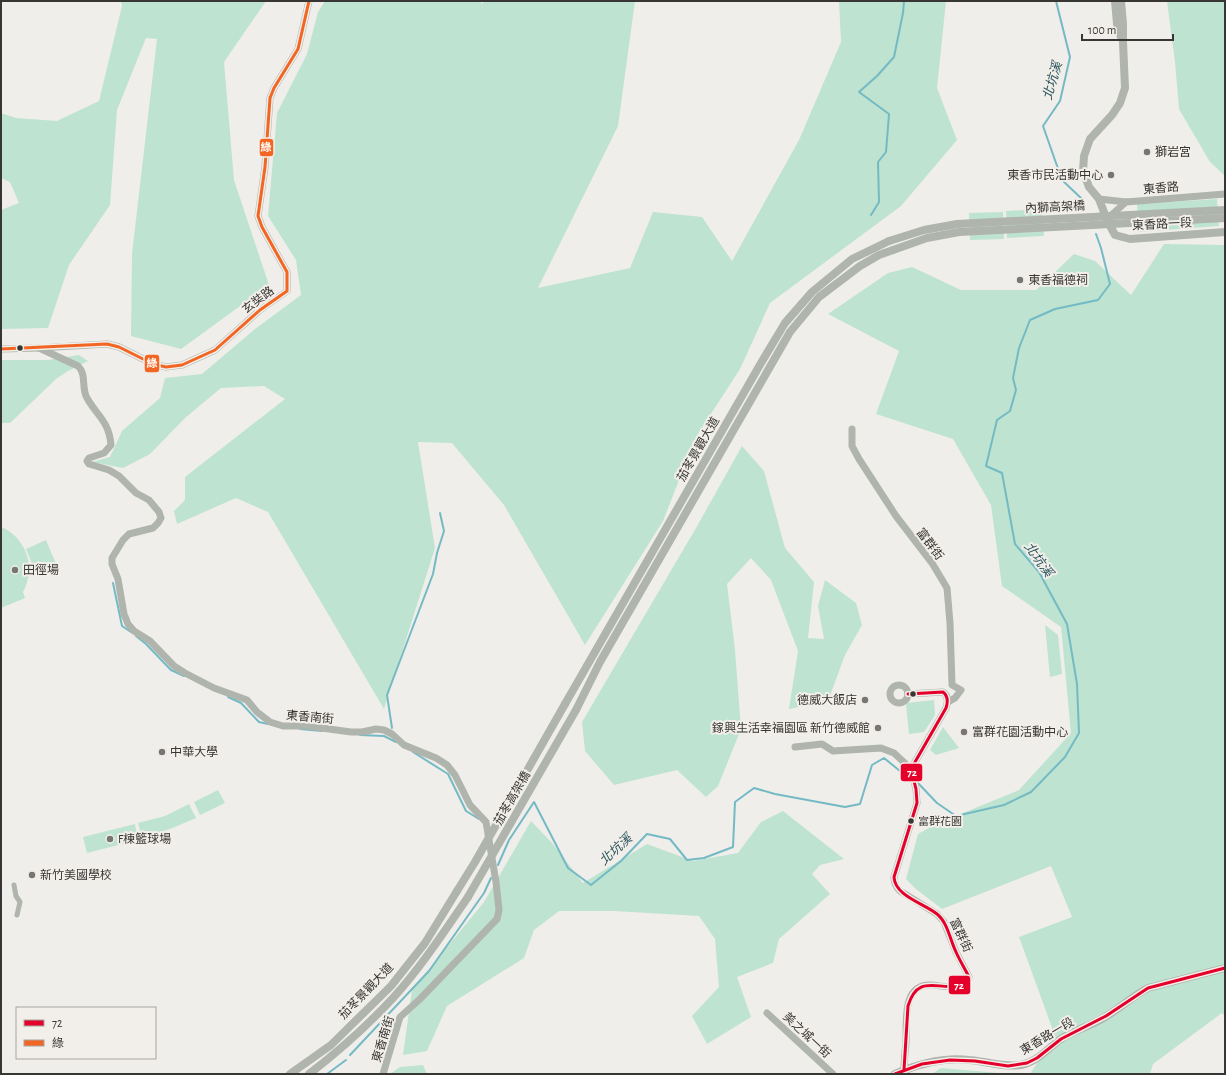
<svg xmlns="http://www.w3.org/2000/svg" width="1226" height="1075" font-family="'Alegreya Sans','Noto Sans TC',sans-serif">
<rect width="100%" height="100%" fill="#f0eeeb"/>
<g fill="#bee3d0">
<polygon points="121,1 266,1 224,62 234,180 269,285 181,349 131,336 132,254 157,39 146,38 117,110 110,205 69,265 48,328 1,329 1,210 19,203 10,182 1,178 1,113 16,118 57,121 99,101 122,6"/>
<polygon points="325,1 481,1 481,4 485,1 635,1 618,126 538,288 630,268 653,212 702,217 732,261 799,140 841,42 839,1 946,1 937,88 957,140 901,206 770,303 740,369 696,437 663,521 585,645 504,505 452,443 418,442 435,548 384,709 268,512 236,498 177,524 174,511 185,500 185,477 285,399 264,386 221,388 185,418 150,454 123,468 92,462 110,457 122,431 160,398 165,378 202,374 255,329 301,295 296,260 268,216 277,113 307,54 318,12"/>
<polygon points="1167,1 1225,1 1225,176 1210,162 1179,109 1175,62"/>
<polygon points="1217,199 1219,226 1139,232 1137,204"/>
<polygon points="1042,209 1044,236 1007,238 1006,211"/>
<polygon points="1003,212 1004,239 970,240 969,213"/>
<polygon points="1164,244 1225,245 1225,1016 1222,1013 1153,1064 1150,1074 1030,1074 1055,1036 1019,937 1072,917 1051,866 942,909 916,889 906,879 918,834 934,825 1019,790 1071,733 1061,627 1002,586 991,505 953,439 876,414 899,351 828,314 888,273 912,267 961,290 1036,290 1074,254 1095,261 1131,295"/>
<polygon points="79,355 88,361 68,371 56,379 10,423 1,423 1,360 48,360"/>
<polygon points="742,446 764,471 785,548 814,582 808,638 824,639 818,606 825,580 856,603 862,625 845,655 828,701 789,709 798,651 771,580 751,558 727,584 735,650 741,729 718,786 706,797 677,770 614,785 585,751 582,722 696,528"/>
<path d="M1,527C7,529 12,533 16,537C31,554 33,573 23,592L25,598L1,608Z"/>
<polygon points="46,540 56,564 36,573 26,549"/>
<polygon points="1045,625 1058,635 1062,674 1050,677"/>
<polygon points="934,700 935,715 924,732 909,734 906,703"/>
<polygon points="943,727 959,748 936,755 930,750"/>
<polygon points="218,790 225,803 200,815 194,802"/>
<polygon points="189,804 196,818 170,829 142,837 138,823 165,816"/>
<polygon points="783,811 844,859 820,865 812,874 830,894 779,939 773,963 737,977 751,1017 707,1044 692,1016 719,987 715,939 699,916 614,911 559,911 534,930 524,958 447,1006 427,1051 403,1055 412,990 484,902 531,821 552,843 583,883 647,844 693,861 738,853 761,822"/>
<polygon points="135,824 138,840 87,853 83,837"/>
<polygon points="423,1065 427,1074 390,1074 400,1067"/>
<polygon points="941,1068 1011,1074 932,1074"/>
</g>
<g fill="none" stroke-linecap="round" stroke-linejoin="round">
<g stroke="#74bac4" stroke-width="2">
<polyline points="1056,1 1070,57 1060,101 1043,126 1062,180 1083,200"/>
<polyline points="871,215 879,202 878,162 886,152 889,114 859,92 877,76 894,57 903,13 904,1"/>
<polyline points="113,583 122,626 131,632"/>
<polyline points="136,636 146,644 171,670 184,676"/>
<polyline points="228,697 241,703 259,722 268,724"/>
<polyline points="392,728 387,695 433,574 437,553 444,531 440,513"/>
<polyline points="300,729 322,731"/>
<polyline points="360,735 384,736 396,742"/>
<polyline points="413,752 448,774 466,811 479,819"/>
<polyline points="917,782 937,803 956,816 1004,805 1031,792 1065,757 1079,733 1077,684 1067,624 1039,572 1015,544 1002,473 986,466 997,420 1010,411 1016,390 1013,378 1019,348 1030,320 1055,309 1098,300 1110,284 1101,248 1096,234"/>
<polyline points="498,865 509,840 534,802 568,868 591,885 621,861 647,834 670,839 687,860 704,858 733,847 735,802 754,788 775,794 845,807 860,804 872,765 884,758 900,771"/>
<polyline points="350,1055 429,971 484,893 491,878"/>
<polyline points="327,1074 346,1060"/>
</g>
<polyline stroke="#afb4ac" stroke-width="5" points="14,885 16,896 20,902 17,915"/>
<g stroke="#afb4ac" stroke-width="7">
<polyline points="1099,199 1126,202 1225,194"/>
<polyline points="1108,218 1126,202"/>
<path d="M39,348L78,366C87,374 81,388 87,398C97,416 109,421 111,445L104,453L89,458L87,461L89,464L109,470L119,476L136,493L149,500L159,512L161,518L158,523L153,528L129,534L123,540L112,558V564L118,579L124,614L128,624L134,631L150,641L174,666L185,673L214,688L247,700L257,712L270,722L283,726H307L351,732H362L376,729L384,730L392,734L404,745L436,758L447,765L455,775L470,805L486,822L496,882L499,910L497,919L420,999L400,1017L383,1074"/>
<polyline points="1,349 39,348 107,344 119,347 153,364 166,367 182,365 215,350 260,310 287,291 287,272 262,227 258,216 265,167 270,98 274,88 298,49 309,1"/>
<polyline points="852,429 852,446 859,459 896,516 932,563 947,588 950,623 952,685 961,690 955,698 948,702"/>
<circle cx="899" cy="694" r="9"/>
<polyline points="795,747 822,744 833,751 881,748 894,753 911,769"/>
<polyline points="767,1013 833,1074"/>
<path d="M904,1070C904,1061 905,1052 906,1043C907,1023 901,984 931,985C944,986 955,990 967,982L969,977L956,952L944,922L937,914L900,891C896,887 894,883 894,877L917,803L916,789L911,769L946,708C948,702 949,696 943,692L908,694"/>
</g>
<g stroke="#afb4ac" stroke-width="8">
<polyline points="1115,1 1117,24 1121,37"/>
<polyline points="1121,1 1123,24 1123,42 1125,88 1120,103 1112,115 1090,139 1084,156 1083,171 1089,187 1099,199 1107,220 1115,235 1130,239 1225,232"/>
<polyline points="565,704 761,363 785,323 812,292 852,259 889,241"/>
<polyline points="576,710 600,662 790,332 819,297 860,266 879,255 893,250"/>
<polyline points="290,1074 331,1045 391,986 425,943 457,891"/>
<path d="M309,1074C339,1051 367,1026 393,998C421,967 444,932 468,897"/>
<path d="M895,1074C918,1064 944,1057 969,1060C986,1061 1004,1068 1021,1065C1037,1062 1048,1048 1061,1039C1073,1031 1087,1027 1100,1020C1117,1011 1131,997 1148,988L1225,968"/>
</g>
<g stroke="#afb4ac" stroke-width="8">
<polyline points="889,241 924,230 957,224 1225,210"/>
<polyline points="893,250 927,238 959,232 1225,218"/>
<polyline points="457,891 475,862 565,704"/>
<polyline points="468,897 576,710"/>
</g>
<defs>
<g id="bus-1">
<path d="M904,1070L908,1006C919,969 943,996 967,982L969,977C965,969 960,961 956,952C950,940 948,923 937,914C923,903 895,896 894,877L917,803L916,789L911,769L946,708C948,702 948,696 943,692L908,694"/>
<polyline points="895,1074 922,1064 950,1060 975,1061 1008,1066 1027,1063 1037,1058 1061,1039 1106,1016 1148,988 1225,968"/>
</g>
<polyline id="bus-2" points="1,349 107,344 119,347 153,364 166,367 182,365 215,350 260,310 287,291 287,272 262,227 258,216 265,167 270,98 274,88 298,49 309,1"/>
</defs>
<use href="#bus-1" stroke="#f2eee9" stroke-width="6"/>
<use href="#bus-2" stroke="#f2eee9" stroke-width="6"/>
<use href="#bus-1" stroke="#e4002b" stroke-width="3"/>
<use href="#bus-2" stroke="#f26522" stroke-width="3"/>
</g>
<g fill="#787674" stroke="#f2eee9" stroke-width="1.5">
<circle cx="1147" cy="152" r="4"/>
<circle cx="1111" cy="175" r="4"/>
<circle cx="1020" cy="280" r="4"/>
<circle cx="15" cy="570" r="4"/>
<circle cx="865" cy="700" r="4"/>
<circle cx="878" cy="728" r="4"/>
<circle cx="964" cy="732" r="4"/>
<circle cx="162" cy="752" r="4"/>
<circle cx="110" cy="839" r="4"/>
<circle cx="32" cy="875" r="4"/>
</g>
<g fill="#373634" stroke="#f2eee9" stroke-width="1.5">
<circle cx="20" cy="348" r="3.5"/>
<circle cx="913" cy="694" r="3.5"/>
<circle cx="911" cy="821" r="3.5"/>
</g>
<g text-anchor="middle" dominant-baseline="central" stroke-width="4" stroke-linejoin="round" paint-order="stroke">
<g font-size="11" fill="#373634" stroke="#f2eee9" text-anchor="start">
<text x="918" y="821">富群花園</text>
</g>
<g font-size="12" fill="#373634" stroke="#f2eee9" text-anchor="start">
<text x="1155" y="152">獅岩宮</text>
<text x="1103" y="175" text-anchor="end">東香市民活動中心</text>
<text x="1028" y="280">東香福德祠</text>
<text x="23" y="570">田徑場</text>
<text x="857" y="700" text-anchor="end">德威大飯店</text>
<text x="870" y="728" text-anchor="end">鎵興生活幸福園區 新竹德威館</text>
<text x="972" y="732">富群花園活動中心</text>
<text x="170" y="752">中華大學</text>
<text x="118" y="839">F棟籃球場</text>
<text x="40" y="875">新竹美國學校</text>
</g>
<g font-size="12" fill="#373634" stroke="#f2eee9">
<text transform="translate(1161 188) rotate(-5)">東香路</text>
<text transform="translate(1055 207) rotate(-3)">內獅高架橋</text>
<text transform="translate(1162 224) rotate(-3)">東香路一段</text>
<text transform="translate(258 300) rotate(-37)">玄奘路</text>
<text transform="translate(698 449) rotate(-60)">茄苳景觀大道</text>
<text transform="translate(930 544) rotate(53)">富群街</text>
<text transform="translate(310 717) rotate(5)">東香南街</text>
<text transform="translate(512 798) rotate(-60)">茄苳高架橋</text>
<text transform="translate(961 935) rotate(65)">富群街</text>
<text transform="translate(366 991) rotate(-46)">茄苳景觀大道</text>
<text transform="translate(807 1035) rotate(43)">美之城一街</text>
<text transform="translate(1047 1036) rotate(-31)">東香路一段</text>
<text transform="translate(383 1039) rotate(-73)">東香南街</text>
</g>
<g font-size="13" font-style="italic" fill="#29555d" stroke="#f2eee9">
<text transform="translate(1053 81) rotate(-74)">北坑溪</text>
<text transform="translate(1038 560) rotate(54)">北坑溪</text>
<text transform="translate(616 850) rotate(-43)">北坑溪</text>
</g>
</g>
<g stroke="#f2eee9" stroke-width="1.5">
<rect x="259" y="138" width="15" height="19" rx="4" fill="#f26522"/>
<rect x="144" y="354" width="16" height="19" rx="4" fill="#f26522"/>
<rect x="900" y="763" width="23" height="19" rx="4" fill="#e4002b"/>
<rect x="948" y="975" width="23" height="20" rx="4" fill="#e4002b"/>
</g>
<g font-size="11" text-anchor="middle" font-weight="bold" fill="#fff">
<text x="266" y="151">綠</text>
<text x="152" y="367">綠</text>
<text x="912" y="776">72</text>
<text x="959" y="989">72</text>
</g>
<rect width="1226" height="1075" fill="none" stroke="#373634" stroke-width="4"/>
<rect x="16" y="1007" width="140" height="52" fill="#f2eee9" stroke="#a7a4a1"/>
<rect x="24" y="1020" width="20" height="6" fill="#e4002b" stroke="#a7a4a1"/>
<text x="52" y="1027" font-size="12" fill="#373634">72</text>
<rect x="24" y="1040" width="20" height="6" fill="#f26522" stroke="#a7a4a1"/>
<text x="52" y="1047" font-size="12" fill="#373634">綠</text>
<path d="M1082 34v6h91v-6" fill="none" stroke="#373634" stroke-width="2"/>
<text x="1088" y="34" font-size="12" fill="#373634" stroke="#f2eee9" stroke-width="3" paint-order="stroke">100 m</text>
</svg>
